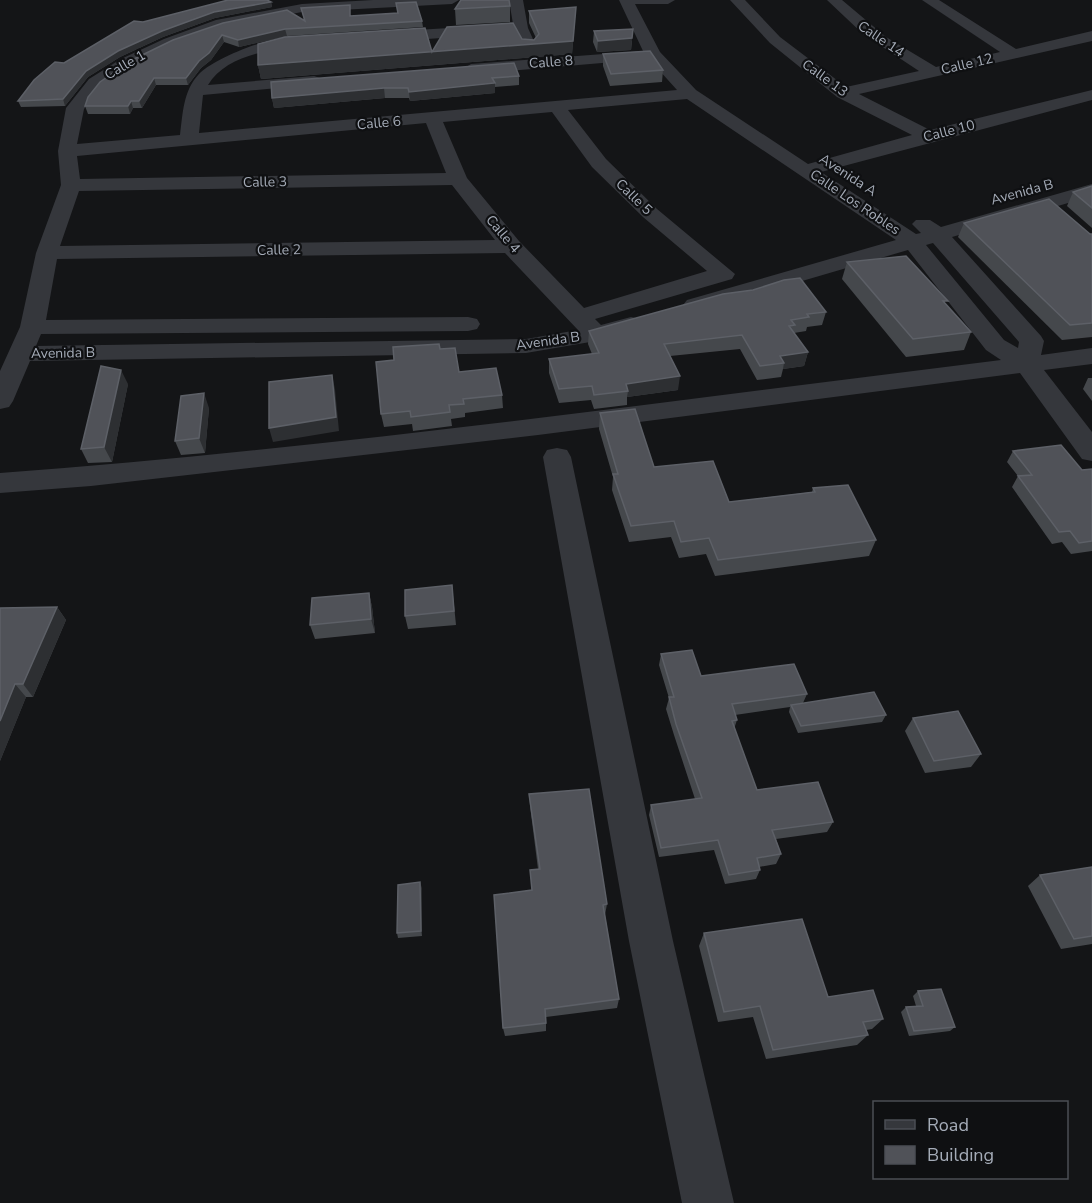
<svg xmlns="http://www.w3.org/2000/svg" width="1092" height="1203" font-family="'Nunito Sans',sans-serif">
<rect width="100%" height="100%" fill="#141517"/>
<g fill="none" stroke-linecap="round" stroke-linejoin="round">
<g fill="#35373c" fill-rule="evenodd">
<path d="M373,0H459L452,4L302,12L224,27L174,45L133,65L101,87L84,109L77,144L180,135C183,113 183,91 199,74C213,58 294,24 310,42L302,47C271,49 226,55 208,85L314,76L320,78L322,81L320,84L203,95L199,133L677,90L649,59L471,74L463,69L471,64L643,51L619,0H675L668,4H635L660,52L696,90L808,164L912,135L837,97L770,43L730,0H745L780,37L846,87L919,71L863,34L827,0H842L886,37L936,67L1000,52L922,0H939L1016,49L1092,31V41L859,94L930,130L1092,90V100L821,172L916,234L921,233L912,224L916,220H930L941,227L1092,184V196L952,237L1041,336L1044,341L1041,355L1092,348V364L1044,370L1092,432V461L1082,459L1020,373L538,435L91,486L0,493V473C335,448 668,401 1001,360L986,350L908,250L703,310H687L683,305L687,300L896,240L687,99L568,110L606,159L657,209L735,274L732,279L595,319L601,325L631,317L640,319L643,324L640,329L596,341L526,353L30,361L13,401L9,407L0,409V371L20,327L36,253L61,185L58,151L66,108L89,79L121,59L164,39L216,20L302,4ZM552,112L592,167L643,217L707,271L584,308L519,241L467,178L443,122ZM426,123L446,173L80,179L77,156ZM452,185L495,240L60,246L79,191ZM933,243L1019,342L1018,348L1004,340L926,245ZM505,253L578,330L526,339L36,346L41,334L468,331L477,329L480,324L477,319L468,317L46,320L57,259Z"/>
<polygon points="509,0 523,0 528,28 537,48 534,51 524,51 515,33 384,42 376,37 384,32 513,24"/>
<polygon points="557,448 567,450 571,457 673,941 734,1203 682,1203 629,941 543,457 547,450"/>
</g>
</g>
<g fill="#45484c">
<polygon points="271,2 272,7 215,18 163,37 120,57 88,77 65,106 21,107 18,101 64,63 143,22"/>
<polygon points="510,6 510,22 456,25 455,9"/>
<polygon points="576,7 572,54 261,79 258,65 432,52 534,40 536,38 529,23 529,11"/>
<polygon points="301,8 351,16 422,21 423,27 287,36 239,47 224,42 211,60 201,68 188,85 156,85 142,108 133,108 130,114 88,114 85,106 173,40 304,20"/>
<polygon points="594,31 632,41 631,50 597,52 593,42"/>
<polygon points="603,54 663,70 662,82 610,86 603,66"/>
<polygon points="519,76 519,85 495,87 495,93 410,101 409,98 385,98 274,108 272,98 271,82"/>
<polygon points="1092,186 1092,228 1067,206 1073,192"/>
<polygon points="964,223 1092,234 1092,337 1062,340 958,237"/>
<polygon points="847,262 946,305 971,332 964,350 906,357 842,279"/>
<polygon points="826,312 822,325 807,327 806,331 794,333 808,352 804,366 783,369 781,377 757,380 740,349 670,356 678,390 627,397 627,405 594,409 591,400 559,403 549,373 549,359 592,354 588,344 589,331"/>
<polygon points="440,349 459,372 502,395 503,408 465,413 465,417 451,419 452,426 413,431 412,424 384,427 381,414 394,360"/>
<polygon points="1088,378 1092,378 1092,401 1083,389"/>
<polygon points="128,384 112,462 88,463 81,449"/>
<polygon points="209,408 205,453 181,455 175,441"/>
<polygon points="600,413 654,467 729,502 812,492 813,488 876,540 869,556 715,576 706,554 679,558 671,537 629,542 612,490 613,477 599,429"/>
<polygon points="1013,451 1082,470 1092,469 1092,551 1071,554 1062,542 1052,544 1012,487 1018,476 1007,462"/>
<polygon points="452,585 456,625 408,629 405,616"/>
<polygon points="369,593 372,607 375,633 315,639 310,625"/>
<polygon points="57,607 66,620 33,697 26,697 0,761 0,608"/>
<polygon points="661,654 701,676 807,694 803,703 886,715 882,722 798,733 789,712 790,707 735,715 737,720 734,729 757,790 833,822 827,832 776,839 781,854 776,864 759,867 760,870 756,879 725,884 714,850 659,857 649,815 651,805 695,799 674,735 666,709 669,698 659,665"/>
<polygon points="913,718 981,754 971,767 925,773 905,731"/>
<polygon points="529,794 607,904 605,915 619,999 617,1008 546,1017 546,1031 505,1036 503,1028 532,890 530,870 538,869 530,806"/>
<polygon points="1092,867 1092,944 1061,949 1028,886 1040,875"/>
<polygon points="422,888 422,936 398,938 397,933"/>
<polygon points="704,933 828,997 883,1019 872,1029 866,1030 868,1035 857,1045 766,1059 753,1017 718,1022 699,946"/>
<polygon points="918,991 955,1027 950,1031 909,1036 901,1012 906,1007 916,1006 913,996"/>
</g>
<g fill="#2d2f32">
<polygon points="271,2 272,7 215,18 163,37 120,57 88,77 65,106 63,99 86,71 118,51 162,31 214,12"/>
<polygon points="576,7 572,54 261,79 258,65 573,41"/>
<polygon points="285,29 287,36 239,47 238,40"/>
<polygon points="633,29 631,50 597,52 598,41"/>
<polygon points="222,35 224,42 211,60 201,68 188,85 186,78 199,61"/>
<polygon points="154,78 156,85 142,108 139,101"/>
<polygon points="495,83 495,93 410,101 409,92"/>
<polygon points="384,88 385,98 274,108 272,98"/>
<polygon points="131,101 133,108 130,114 128,106"/>
<polygon points="808,352 804,366 783,369 784,363 780,356"/>
<polygon points="121,370 128,384 112,462 104,447"/>
<polygon points="332,375 335,389 339,431 273,442 269,428"/>
<polygon points="680,376 678,390 627,397 628,391 626,384"/>
<polygon points="204,393 209,408 205,453 199,438"/>
<polygon points="369,593 372,607 375,633 371,619"/>
<polygon points="57,607 66,620 33,697 23,684"/>
<polygon points="15,684 26,697 0,761 0,721"/>
<polygon points="420,882 422,888 422,936 421,931"/>
</g>
<g fill="#505258" stroke="#5d6067" stroke-width="1.5">
<polygon points="228,0 267,0 271,2 214,12 162,31 118,51 86,71 63,99 18,101 34,80 55,62 64,63 134,21 143,22"/>
<polygon points="461,0 509,0 510,6 455,9"/>
<polygon points="416,2 422,21 285,29 238,40 222,35 209,53 199,61 186,78 154,78 139,101 131,101 128,106 85,106 88,97 100,82 132,60 173,40 223,23 287,10 305,21 301,8 350,5 350,16 398,13 396,3"/>
<polygon points="576,7 573,41 258,65 258,44 285,37 425,28 432,52 447,27 513,23 522,39 534,40 539,34 529,11"/>
<polygon points="633,29 632,38 598,41 594,31"/>
<polygon points="650,51 663,70 611,74 603,54"/>
<polygon points="514,63 519,76 492,78 495,83 409,92 408,88 384,88 272,98 271,82"/>
<polygon points="1092,186 1092,208 1073,192"/>
<polygon points="1049,199 1090,234 1092,234 1092,323 1070,325 964,223"/>
<polygon points="906,256 948,301 943,301 971,332 913,339 847,262"/>
<polygon points="800,278 826,312 807,314 809,317 791,320 795,325 789,326 808,352 780,356 784,363 760,366 742,335 664,344 680,376 626,384 628,391 594,395 592,386 559,389 549,359 599,353 589,331 723,294 753,290 784,280"/>
<polygon points="439,344 440,349 455,348 459,372 496,368 502,395 463,399 464,404 449,405 450,412 411,417 410,411 381,414 376,362 394,360 393,347"/>
<polygon points="101,366 121,370 104,447 81,449"/>
<polygon points="332,375 336,417 269,428 269,382"/>
<polygon points="204,393 199,438 175,441 181,396"/>
<polygon points="635,409 654,467 713,461 729,502 815,492 813,488 848,485 876,540 718,560 709,538 681,542 674,521 631,526 613,474 618,474 600,413"/>
<polygon points="1061,445 1082,470 1092,469 1092,541 1079,543 1070,531 1059,532 1018,476 1032,475 1013,451"/>
<polygon points="452,585 454,611 405,616 405,590"/>
<polygon points="369,593 371,619 310,625 312,598"/>
<polygon points="57,607 23,684 15,684 0,721 0,608"/>
<polygon points="692,650 701,676 794,664 807,694 732,704 737,720 732,721 757,790 818,782 833,822 772,830 781,854 757,858 760,870 729,875 718,840 661,848 651,805 702,798 676,724 669,697 674,697 661,654"/>
<polygon points="874,692 886,715 801,726 791,705"/>
<polygon points="958,711 981,754 934,761 913,718"/>
<polygon points="589,789 607,904 603,905 619,999 545,1009 546,1023 503,1028 494,895 532,890 530,870 540,869 529,794"/>
<polygon points="1092,867 1092,936 1074,939 1040,875"/>
<polygon points="420,882 421,931 397,933 398,885"/>
<polygon points="802,919 828,997 873,990 883,1019 863,1022 868,1035 773,1050 760,1006 724,1012 704,933"/>
<polygon points="941,989 955,1027 914,1031 906,1007 923,1006 918,991"/>
</g>
<g text-anchor="middle" dominant-baseline="central" stroke-width="4.5" stroke-linejoin="round" paint-order="stroke">
<g font-size="14" fill="#a5acb8" stroke="#0f1012">
<text transform="translate(881 39) rotate(34)">Calle 14</text>
<text transform="translate(551 62) rotate(-4)">Calle 8</text>
<text transform="translate(967 64) rotate(-13)">Calle 12</text>
<text transform="translate(125 65) rotate(-30)">Calle 1</text>
<text transform="translate(825 78) rotate(36)">Calle 13</text>
<text transform="translate(379 123) rotate(-5)">Calle 6</text>
<text transform="translate(949 131) rotate(-14)">Calle 10</text>
<text transform="translate(848 175) rotate(33)">Avenida A</text>
<text transform="translate(265 182) rotate(-1)">Calle 3</text>
<text transform="translate(1022 192) rotate(-15)">Avenida B</text>
<text transform="translate(634 197) rotate(44)">Calle 5</text>
<text transform="translate(855 202) rotate(34)">Calle Los Robles</text>
<text transform="translate(503 234) rotate(50)">Calle 4</text>
<text transform="translate(279 250) rotate(-1)">Calle 2</text>
<text transform="translate(548 341) rotate(-8)">Avenida B</text>
<text transform="translate(63 353) rotate(-1)">Avenida B</text>
</g>
</g>
<rect x="873" y="1101" width="195" height="78" fill="#0f1012" stroke="#4b4e54" stroke-width="1.5"/>
<rect x="885" y="1120" width="30" height="9" fill="#35373c" stroke="#4b4e54" stroke-width="1.5"/>
<text x="927" y="1131" font-size="18" fill="#a5acb8">Road</text>
<rect x="885" y="1146" width="30" height="18" fill="#505258" stroke="#4b4e54" stroke-width="1.5"/>
<text x="927" y="1161" font-size="18" fill="#a5acb8">Building</text>
</svg>
